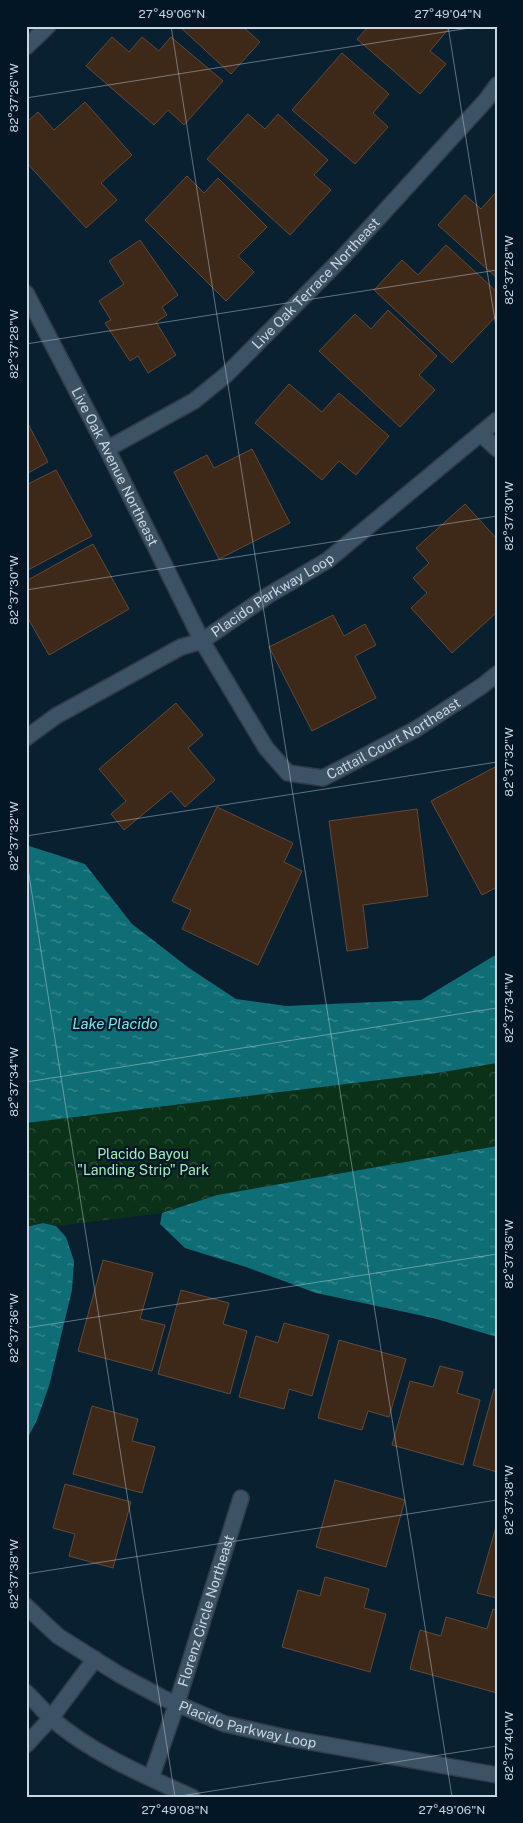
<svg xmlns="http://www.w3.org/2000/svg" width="523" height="1823" font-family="'Public Sans',sans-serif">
<defs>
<pattern id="park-crowns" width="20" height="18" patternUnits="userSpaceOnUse" patternTransform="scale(1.25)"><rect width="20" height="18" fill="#0b3219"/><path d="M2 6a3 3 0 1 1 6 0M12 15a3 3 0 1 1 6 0" fill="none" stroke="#2d4f3a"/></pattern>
<pattern id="water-ripples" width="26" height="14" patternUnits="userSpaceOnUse" patternTransform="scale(1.25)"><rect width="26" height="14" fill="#0f6e75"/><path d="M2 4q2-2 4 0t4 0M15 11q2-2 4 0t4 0" fill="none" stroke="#3c898f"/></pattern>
</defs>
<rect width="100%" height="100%" fill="#092031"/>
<polygon fill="url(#park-crowns)" points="497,1063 497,1146 217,1195 162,1213 56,1226 43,1223 26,1227 26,1123 437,1073"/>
<g fill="url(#water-ripples)">
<polygon points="26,845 85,864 132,924 189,968 236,999 286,1006 421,1000 497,954 497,1063 437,1073 26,1123"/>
<polygon points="497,1146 497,1337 433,1318 316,1293 246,1267 185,1248 160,1224 162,1213 217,1195"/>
<polygon points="43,1223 56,1226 66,1237 74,1261 72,1290 49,1386 37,1420 26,1441 26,1227"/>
</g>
<g fill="#3e2818" stroke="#624a38">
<polygon points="179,26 244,26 243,27 260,42 231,74"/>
<polygon points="369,26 451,26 430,51 446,64 420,94 357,39"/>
<polygon points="112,37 129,52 142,37 159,51 171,37 223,81 184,125 168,110 154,125 86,66"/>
<polygon points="342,53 389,94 373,113 388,127 355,164 292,110"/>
<polygon points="85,102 132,155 101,183 117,200 86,228 26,162 26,123 38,112 54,130"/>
<polygon points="248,114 265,129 278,114 328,160 314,175 331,190 290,235 207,159"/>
<polygon points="187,176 204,193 218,178 267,227 238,256 254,272 226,301 145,220"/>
<polygon points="497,191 497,278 438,225 465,195 481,209"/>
<polygon points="140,240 178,295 162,307 167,315 156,322 176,355 148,373 138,356 130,361 105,323 111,320 99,301 124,284 109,261"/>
<polygon points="446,245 497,292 497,315 452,363 374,290 402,260 418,275"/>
<polygon points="388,310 437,356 419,375 435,390 400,427 319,351 355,314 371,329"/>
<polygon points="289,384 322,412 339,393 389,436 356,475 339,461 322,480 255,423"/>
<polygon points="26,420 48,462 26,474"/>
<polygon points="252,449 290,523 219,559 174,472 207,455 214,468"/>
<polygon points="56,470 92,536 26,571 26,485"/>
<polygon points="465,504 497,539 497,612 452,653 411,608 427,593 413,578 429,563 416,548"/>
<polygon points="93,544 129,609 49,655 26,615 26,581"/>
<polygon points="333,615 344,636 365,624 376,645 355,656 376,698 312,731 269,647"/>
<polygon points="176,703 203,735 188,748 215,780 185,807 171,791 124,830 111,814 126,801 99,769"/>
<polygon points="497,766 497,887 482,895 431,801"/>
<polygon points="217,807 293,843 284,862 302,871 258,965 182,929 191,910 172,901"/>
<polygon points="417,809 428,896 363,905 368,948 347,951 329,821"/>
<polygon points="103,1260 153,1273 140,1319 165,1325 152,1371 78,1351"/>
<polygon points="181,1290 229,1303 223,1324 247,1331 230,1394 158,1374"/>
<polygon points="284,1323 329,1335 312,1396 289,1389 284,1409 239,1397 256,1336 278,1343"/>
<polygon points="339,1340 406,1359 389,1417 368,1411 362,1430 318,1418"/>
<polygon points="440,1366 463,1372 457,1393 480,1400 463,1465 392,1445 410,1381 433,1387"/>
<polygon points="494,1389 497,1390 497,1472 473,1465"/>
<polygon points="92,1406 138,1419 132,1441 155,1447 142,1493 73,1474"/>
<polygon points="335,1480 405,1500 386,1567 316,1547"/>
<polygon points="65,1484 131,1502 113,1568 69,1556 75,1534 53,1528"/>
<polygon points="496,1527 497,1527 497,1598 477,1593"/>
<polygon points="325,1577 369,1589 364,1608 386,1614 370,1672 282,1647 298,1590 320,1596"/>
<polygon points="493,1609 497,1610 497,1693 410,1669 420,1630 441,1636 446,1617 487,1629"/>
</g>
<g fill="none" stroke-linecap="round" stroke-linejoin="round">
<defs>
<g id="street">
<polyline points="26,47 48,26"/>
<path id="s1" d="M26,293L107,449L202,641L266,748L288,773L323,778L416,729L482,686L497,674"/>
<polyline points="481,434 497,449"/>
<path id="s2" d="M107,449L194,401L226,375L342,258L487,99L497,85"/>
<path id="s3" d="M26,738L56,716L181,647L202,641L267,596L328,560L497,420"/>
<path id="s4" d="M26,1606L58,1636L120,1675L163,1698L225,1724L293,1739L497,1775"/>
<path d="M26,1692C34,1700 42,1709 50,1717C89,1752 145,1776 192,1797"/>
<polyline points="26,1745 51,1718 95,1659"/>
<path id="s5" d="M151,1778L177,1703L241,1498"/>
</g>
</defs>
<use href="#street" stroke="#303a48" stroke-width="18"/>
<use href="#street" stroke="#3c5366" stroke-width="15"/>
</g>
<path fill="none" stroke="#c9d7e2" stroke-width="1" stroke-opacity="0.45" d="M171,26L452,1797M448,26L497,333M26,98L482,26M26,344L497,270M26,590L497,516M26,836L497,762M26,856L175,1797M26,1082L497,1008M26,1328L497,1254M26,1574L497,1500M174,1797L497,1746"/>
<g text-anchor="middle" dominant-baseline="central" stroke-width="4.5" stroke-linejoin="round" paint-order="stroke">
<g font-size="14" fill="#c9d7e2" stroke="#021626">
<text stroke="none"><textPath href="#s2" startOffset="269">Live Oak Terrace Northeast</textPath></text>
<text stroke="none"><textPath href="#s1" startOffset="195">Live Oak Avenue Northeast</textPath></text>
<text stroke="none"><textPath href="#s3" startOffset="286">Placido Parkway Loop</textPath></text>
<text stroke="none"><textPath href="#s1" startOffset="664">Cattail Court Northeast</textPath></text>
<text stroke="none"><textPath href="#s5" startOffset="176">Florenz Circle Northeast</textPath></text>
<text stroke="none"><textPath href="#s4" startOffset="255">Placido Parkway Loop</textPath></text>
</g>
<g font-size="14" fill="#a2efb5" stroke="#021626">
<text x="143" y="1154">Placido Bayou<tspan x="143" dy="16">"Landing Strip" Park</tspan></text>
</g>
<g font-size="15" font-style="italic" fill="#70eaf4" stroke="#021626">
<text x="115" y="1023">Lake Placido</text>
</g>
</g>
<rect width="523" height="1823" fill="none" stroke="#021626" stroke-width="55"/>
<rect x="28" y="28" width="468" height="1768" fill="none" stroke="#c9d7e2" stroke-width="2"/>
<g font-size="12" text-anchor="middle" fill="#c9d7e2">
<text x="172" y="18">27°49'06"N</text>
<text x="448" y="18">27°49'04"N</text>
<text transform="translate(14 98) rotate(-90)" y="4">82°37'26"W</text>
<text transform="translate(509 270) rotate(-90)" y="4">82°37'28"W</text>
<text transform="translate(14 344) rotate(-90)" y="4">82°37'28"W</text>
<text transform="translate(509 516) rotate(-90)" y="4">82°37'30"W</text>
<text transform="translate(14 590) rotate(-90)" y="4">82°37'30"W</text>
<text transform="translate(509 762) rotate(-90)" y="4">82°37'32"W</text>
<text transform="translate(14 836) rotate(-90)" y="4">82°37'32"W</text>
<text transform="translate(509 1008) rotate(-90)" y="4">82°37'34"W</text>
<text transform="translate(14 1082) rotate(-90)" y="4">82°37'34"W</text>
<text transform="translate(509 1254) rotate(-90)" y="4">82°37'36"W</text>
<text transform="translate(14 1328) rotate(-90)" y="4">82°37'36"W</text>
<text transform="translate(509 1500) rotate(-90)" y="4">82°37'38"W</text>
<text transform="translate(14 1574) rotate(-90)" y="4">82°37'38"W</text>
<text transform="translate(509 1746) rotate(-90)" y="4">82°37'40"W</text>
<text x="175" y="1814">27°49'08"N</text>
<text x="452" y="1814">27°49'06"N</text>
</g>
</svg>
